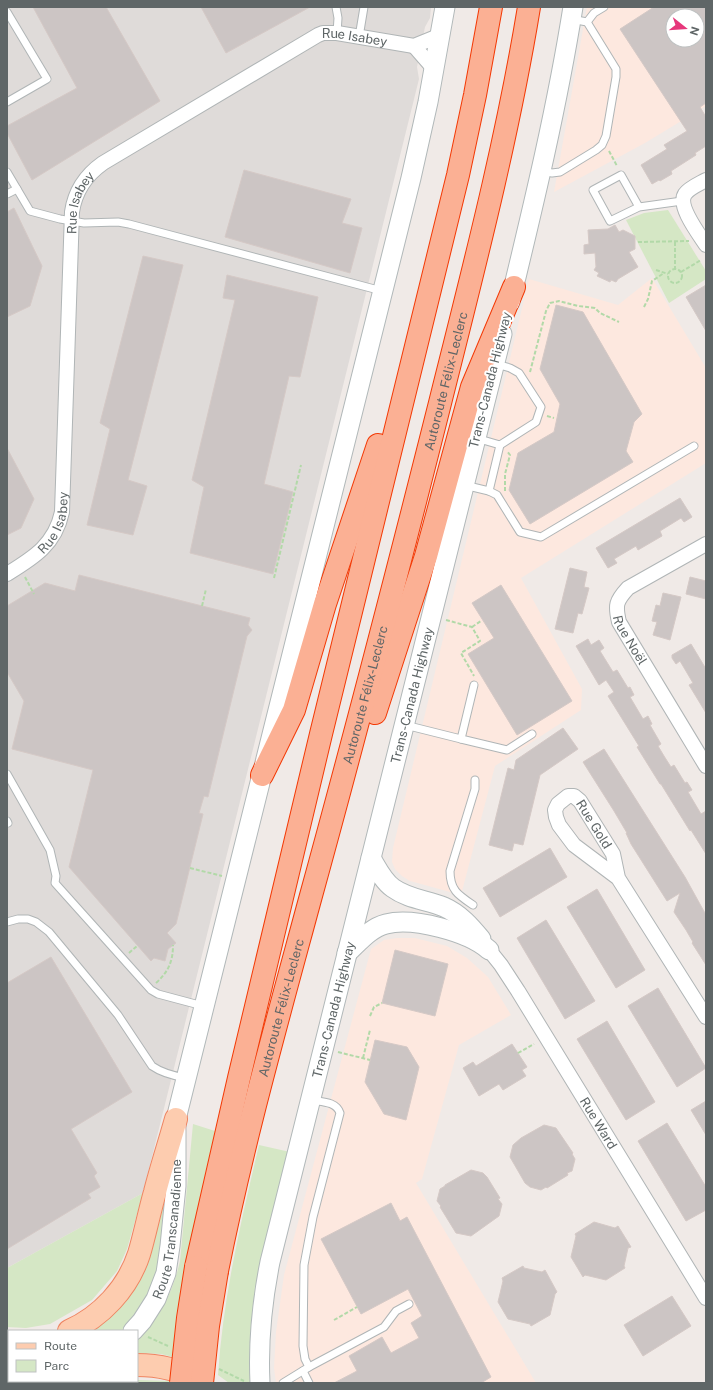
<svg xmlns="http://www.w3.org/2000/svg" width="713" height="1390" font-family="'Public Sans',sans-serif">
<rect width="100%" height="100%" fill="#f0eae7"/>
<g fill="#fde8df" fill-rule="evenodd">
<path d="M587,7H706V106L645,143L554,192ZM673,16H697V40H673Z"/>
<polygon points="652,278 706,368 706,463 521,578 582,689 581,710 495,766 461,895 410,881 402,876 395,869 392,862 393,848 529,279 618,305"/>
<polygon points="397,938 415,938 447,946 467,958 488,977 511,1015 459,1045 422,1179 416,1183 536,1383 276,1383 274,1368 276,1332 284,1275 371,949 384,940"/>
</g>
<polygon fill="#dfdbd9" points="7,7 431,7 430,18 425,27 417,67 419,79 143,1193 7,1268"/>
<g fill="#d5e7c5">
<polygon points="668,210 706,271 706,279 669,303 626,220 644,213"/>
<path d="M193,1124L215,1131C198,1206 180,1280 173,1357L161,1354L137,1353V1341C159,1319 173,1292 180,1261Z"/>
<path d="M259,1145L290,1152L255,1383H229L218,1375C223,1297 241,1221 259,1145Z"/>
<polygon points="166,1186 161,1259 151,1293 124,1331 84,1331 98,1323"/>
<polygon points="143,1193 127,1249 117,1271 92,1300 50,1324 26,1328 7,1327 7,1268"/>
<polygon points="137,1380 170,1381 170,1383 104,1383 119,1381 137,1381"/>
</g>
<g fill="#ccc5c4" stroke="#d5c9c6" fill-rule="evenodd">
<polygon points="33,7 106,7 160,101 32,180 7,133 7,126 77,88"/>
<polygon points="201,7 310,7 226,53"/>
<path d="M654,7H706V103L700,107L706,117V146L695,153L696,155L671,171L672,174L660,181L659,180L652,184L641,165L667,149L664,145L687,131L620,29ZM673,16H697V40H673Z"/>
<polygon points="244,170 351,199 342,223 362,228 350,273 225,237"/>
<polygon points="14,208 42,266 30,306 7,317 7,212"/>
<polygon points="615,225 619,232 623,230 635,236 635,249 629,252 638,267 618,279 616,282 611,280 610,282 597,276 599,273 594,270 596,267 595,253 584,254 584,245 589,244 588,230 608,229"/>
<polygon points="143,256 183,265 128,480 147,486 133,535 87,525 110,429 100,423"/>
<polygon points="227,275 318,297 300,377 289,376 264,484 293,492 273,574 190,553 204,487 192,480 235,300 223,298"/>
<polygon points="706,285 706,331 686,297"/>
<polygon points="556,305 583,312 642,414 634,422 626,451 633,462 530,524 509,490 518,453 554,432 560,404 540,369"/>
<polygon points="7,448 34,499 21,528 7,535"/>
<polygon points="680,498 692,517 684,522 681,518 660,531 662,536 638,550 636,546 614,559 617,563 608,568 596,548"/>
<polygon points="570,568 587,572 584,587 589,588 582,614 578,613 573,633 555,629"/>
<polygon points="79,575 250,618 248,625 252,630 247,636 208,797 204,796 199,813 203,814 176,924 167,933 176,943 168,949 165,961 154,958 151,961 69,867 93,770 12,749 24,701 7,672 7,606 45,583 75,591"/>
<polygon points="690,577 706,581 706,599 686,594"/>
<polygon points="501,585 572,701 517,735 468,654 494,638 472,603"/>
<polygon points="663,593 681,597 670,640 653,635 657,622 652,621 656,605 660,606"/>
<polygon points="588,639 591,645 599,640 604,648 600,651 613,672 617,670 628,688 630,687 634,695 630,697 643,719 648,716 652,724 650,725 661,744 658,746 664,756 671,767 674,765 685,783 687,782 692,790 688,792 701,814 706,811 706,854 691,830 690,831 661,784 660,784 637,747 639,746 608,696 614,692 606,680 599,685 576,646"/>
<polygon points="691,644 706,669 706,713 689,685 693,683 680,661 676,664 672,658 672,655"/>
<polygon points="563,728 578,749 540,775 523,845 514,843 512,851 489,845 508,768 514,770 516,760"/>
<polygon points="604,749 685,877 706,915 706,965 692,943 693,942 686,930 674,912 680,893 667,901 631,844 626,833 627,833 614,811 583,762"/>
<polygon points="550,848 567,877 500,917 483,888"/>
<polygon points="597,889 645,970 616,988 567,907"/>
<polygon points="546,920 595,1001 565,1019 517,938"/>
<polygon points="395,950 448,964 435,1016 382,1003"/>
<polygon points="51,957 132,1092 71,1129 97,1173 94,1176 100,1187 88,1194 91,1198 7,1249 7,983"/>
<polygon points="658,988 706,1068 677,1087 628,1006"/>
<polygon points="607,1021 655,1102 626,1120 577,1039"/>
<polygon points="375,1040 407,1047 419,1067 406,1120 384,1114 365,1082"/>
<polygon points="512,1044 527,1067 522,1070 526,1076 503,1090 499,1084 479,1096 463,1068 473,1062 476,1066"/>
<polygon points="706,1101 706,1135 691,1110"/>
<polygon points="667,1123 706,1187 706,1210 686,1221 638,1141"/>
<polygon points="544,1125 556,1128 573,1153 572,1154 575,1159 572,1171 567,1173 568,1175 547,1188 546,1187 541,1190 530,1187 525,1183 510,1157 513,1145 521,1138"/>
<polygon points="471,1170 483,1173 487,1177 500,1198 498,1199 502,1204 499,1216 471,1236 456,1233 440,1207 441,1206 437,1201 440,1189 445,1186 445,1185"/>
<polygon points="391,1203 400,1221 407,1217 491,1377 481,1383 334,1383 357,1371 349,1356 382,1337 391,1353 419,1338 411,1323 422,1316 408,1289 361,1314 321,1239"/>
<polygon points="594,1222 615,1228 618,1226 631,1247 628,1248 624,1266 625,1268 606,1280 585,1275 583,1277 571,1257 576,1236 575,1234"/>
<polygon points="523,1266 524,1268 542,1272 545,1270 557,1292 555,1294 550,1315 531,1326 530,1324 508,1319 498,1302 503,1281 502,1278"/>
<polygon points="672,1296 691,1326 643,1356 624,1325"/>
</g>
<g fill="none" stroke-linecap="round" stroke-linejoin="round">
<defs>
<g id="service">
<polyline points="336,7 338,18 337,33"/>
<polyline points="7,12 47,79 7,102"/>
<polyline points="587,22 594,13 604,7"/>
<polyline points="359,37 364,7"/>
<polyline points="542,171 552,173 560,172 596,150 602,145 606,136 616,77 616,69 587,22 571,19"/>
<polyline points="7,172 30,211 60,219 84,223 118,222 129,224 382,291"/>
<polyline points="7,194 17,189"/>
<polyline points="639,207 621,175 593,190 610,221 639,207 682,201"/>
<polyline points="496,364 510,368 519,373 541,407 536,422 500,445"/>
<polyline points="464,485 489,491 500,445 476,438"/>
<polyline points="489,491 497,495 520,532 541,537 694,446"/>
<polyline points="405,725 461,739 474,685"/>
<polyline points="461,739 507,750 532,734"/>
<polyline points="7,774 50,850 56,876 55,883 151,990 158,994 203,1006"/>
<polyline points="7,821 8,823"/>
<path d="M473,905C458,895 450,890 450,871L475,789V780"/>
<path d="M7,922L18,919H28L36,922L49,932L118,1015L152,1066C162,1073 174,1076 186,1078"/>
<polyline points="309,1367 384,1327 396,1311 409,1304"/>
<polyline points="303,1371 309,1383"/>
<path d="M283,1383L309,1367L305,1359L303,1346L304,1265L313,1217L340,1113C336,1101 321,1102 311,1100"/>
</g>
<g id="minor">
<polyline points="414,46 434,69"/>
<path d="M706,180C699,184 689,188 685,194C677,206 699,234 706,245"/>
<path id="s1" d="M706,544L628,588C616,601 615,605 619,622L706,766"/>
<path id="s2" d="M7,574C33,558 55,545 62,512L72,212C75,191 86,175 103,163L318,35L323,33H337L414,46L441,35"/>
<path id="s3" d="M618,878L574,845L559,825L556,817L555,810L558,804L568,796H574L580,801L613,854L618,878L706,1017"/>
<path id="s4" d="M489,950L501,965L518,991L706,1298"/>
</g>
<g id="secondary">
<path d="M510,302C534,203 557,107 573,7"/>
<path d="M371,858C377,868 383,881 393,888C408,899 427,900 444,907C460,914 471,927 481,939"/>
<path d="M347,953C359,942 370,928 386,924C413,917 469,932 489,950"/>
<path id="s5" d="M133,1331L142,1321L156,1299L166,1273L170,1246L176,1186V1119L411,178L428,102L445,7"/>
<polyline points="63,1383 66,1381"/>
<path id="s6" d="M260,1383C258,1342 262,1302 270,1262L502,334"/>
</g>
<g id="primary">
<path d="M69,1331C101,1317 128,1288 139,1254C145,1234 149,1213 155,1192C161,1168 169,1144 176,1119"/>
<polyline points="7,1342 9,1342"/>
<path d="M137,1365C159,1365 180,1370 198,1380"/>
<polyline points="7,1377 9,1377"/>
</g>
<g id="motorway">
<polyline points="375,713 426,556 472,387 514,287"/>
<polyline points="262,775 294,710 325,604 378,445"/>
<polyline points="196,1267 239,1078 321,734 458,175 475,95 491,7"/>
<path id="s7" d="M217,1271C242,1146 276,1025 309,903C355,736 398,570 440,403C473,271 507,141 529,7"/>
</g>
</defs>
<use href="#service" stroke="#b0b5b6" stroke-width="9"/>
<use href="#minor" stroke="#b0b5b6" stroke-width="16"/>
<use href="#secondary" stroke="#b1b8b9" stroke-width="21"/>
<use href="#primary" stroke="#ef8562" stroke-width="24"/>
<use href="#motorway" stroke="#f33905" stroke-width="24"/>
<g stroke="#b2d9a8" stroke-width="2" stroke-dasharray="4 2" stroke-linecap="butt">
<polyline points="609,151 617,166"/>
<polyline points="638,242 689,241"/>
<polyline points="675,242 675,269"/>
<circle cx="675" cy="276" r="7"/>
<polyline points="656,270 668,274"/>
<polyline points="681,272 701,260"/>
<polyline points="644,307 648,299 652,281 664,273"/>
<polyline points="530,372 546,311 550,303 559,301 578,306 595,308 600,313 619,322"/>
<polyline points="547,416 554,418"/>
<polyline points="505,491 505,474 510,455 507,451"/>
<polyline points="25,577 34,594"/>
<polyline points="274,578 301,465"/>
<polyline points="202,606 206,589"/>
<polyline points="446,620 472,627 480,641 461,653 474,676"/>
<polyline points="472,627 481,621"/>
<polyline points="190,868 222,876"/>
<polyline points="129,953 137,946"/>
<path d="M156,983C168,972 173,962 173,945"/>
<polyline points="370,1016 374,1007 382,1003"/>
<polyline points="338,1052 370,1060"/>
<polyline points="518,1053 534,1044"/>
<polyline points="363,1058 370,1030"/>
<polyline points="334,1320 357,1307"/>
<polyline points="148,1337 168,1346"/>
<polyline points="219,1369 244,1381"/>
</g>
<use href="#service" stroke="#fff" stroke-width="7"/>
<use href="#minor" stroke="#fff" stroke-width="14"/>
<use href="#secondary" stroke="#fff" stroke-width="19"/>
<use href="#primary" stroke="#fdccaf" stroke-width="22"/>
<use href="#motorway" stroke="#fbb094" stroke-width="22"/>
<defs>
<g id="motorway-bridge">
<polyline points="181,1383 188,1318 196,1267"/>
<polyline points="202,1383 208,1326 217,1271"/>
</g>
</defs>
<use href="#motorway-bridge" stroke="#f33905" stroke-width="24" stroke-linecap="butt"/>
<use href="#motorway-bridge" stroke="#fbb094" stroke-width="22"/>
</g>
<g text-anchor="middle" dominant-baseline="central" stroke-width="4" stroke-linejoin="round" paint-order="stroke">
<g font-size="13" fill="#5f6667" stroke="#fff">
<text stroke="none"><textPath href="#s2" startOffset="733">Rue Isabey</textPath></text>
<text stroke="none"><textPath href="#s2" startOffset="397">Rue Isabey</textPath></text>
<text transform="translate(490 380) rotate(-76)">Trans-Canada Highway</text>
<text stroke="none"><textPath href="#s7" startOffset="919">Autoroute Félix-Leclerc</textPath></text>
<text stroke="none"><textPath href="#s2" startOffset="73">Rue Isabey</textPath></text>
<text stroke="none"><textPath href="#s1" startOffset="148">Rue Noël</textPath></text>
<text stroke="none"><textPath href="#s7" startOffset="595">Autoroute Félix-Leclerc</textPath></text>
<text stroke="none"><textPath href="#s6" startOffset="706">Trans-Canada Highway</textPath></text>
<text stroke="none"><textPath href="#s3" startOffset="156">Rue Gold</textPath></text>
<text stroke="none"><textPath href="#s7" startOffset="271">Autoroute Félix-Leclerc</textPath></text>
<text stroke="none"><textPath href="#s6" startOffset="382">Trans-Canada Highway</textPath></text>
<text stroke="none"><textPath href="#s4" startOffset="205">Rue Ward</textPath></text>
<text stroke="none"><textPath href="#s5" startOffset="111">Route Transcanadienne</textPath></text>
</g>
</g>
<rect width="713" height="1390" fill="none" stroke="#5f6667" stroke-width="16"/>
<rect x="8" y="1330" width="130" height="52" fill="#ffffff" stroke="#bfc2c2"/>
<rect x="16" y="1343" width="20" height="6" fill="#fdccaf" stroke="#bfc2c2"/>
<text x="44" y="1350" font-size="12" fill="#5f6667">Route</text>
<rect x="16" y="1360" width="20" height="12" fill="#d5e7c5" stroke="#bfc2c2"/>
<text x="44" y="1370" font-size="12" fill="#5f6667">Parc</text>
<g transform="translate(685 28) rotate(107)"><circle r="19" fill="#ffffff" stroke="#bfc2c2"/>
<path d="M0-3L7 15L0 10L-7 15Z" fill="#e6377b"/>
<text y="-6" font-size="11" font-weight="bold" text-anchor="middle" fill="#5f6667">N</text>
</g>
</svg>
